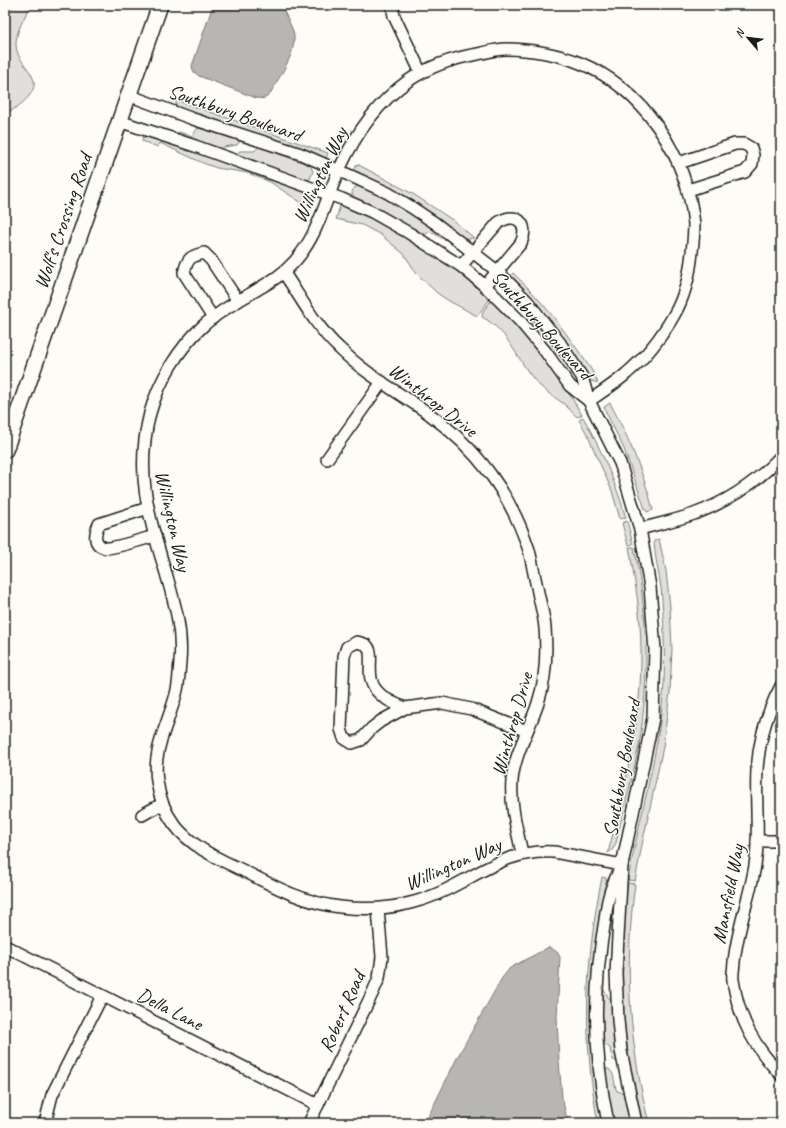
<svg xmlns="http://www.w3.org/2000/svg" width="786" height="1128" font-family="Caveat,sans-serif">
<rect width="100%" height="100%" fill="#fdfcf7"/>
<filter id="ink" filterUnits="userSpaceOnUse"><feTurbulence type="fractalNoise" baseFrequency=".025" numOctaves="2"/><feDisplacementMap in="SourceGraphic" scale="8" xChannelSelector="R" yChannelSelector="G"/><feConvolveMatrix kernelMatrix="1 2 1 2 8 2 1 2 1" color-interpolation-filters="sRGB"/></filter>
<g filter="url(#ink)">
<g fill="#e0dfdb" stroke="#7e7e7c">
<path d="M5,5H31C25,16 15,33 16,45C17,60 28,66 33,78C40,93 16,109 5,114Z"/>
<polygon points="176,100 328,153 326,159 176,107"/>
<polygon points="198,128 236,139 241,140 237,145 223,147 220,151 174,135 179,132 192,136"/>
<polygon points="143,137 148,137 165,142 301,190 313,195 308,207 270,182 248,173 217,168 203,163 162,144 159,143 158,147 142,141"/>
<polygon points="259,147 310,165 313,171 310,179 305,180 234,156 240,151 254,151"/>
<polygon points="357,164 413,194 454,221 474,238 469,239 463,238 444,224 357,173 354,171"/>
<path d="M359,186L392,202L425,222L448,239H443L435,234L429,232L423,236L355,198L352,194C352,189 355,187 359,186Z"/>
<path d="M340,206C350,206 360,213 369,217C413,238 454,266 490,299L477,316L449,301L437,293L417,274L404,254L381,235L362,225L336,219Z"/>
<path d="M513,273C540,298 563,328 584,359C589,366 595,374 598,383L591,381L587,377L509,278Z"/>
<path d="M491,301C527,334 558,373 582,415L577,417C572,413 569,408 564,404C556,398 547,393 539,385C518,364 510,331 482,317L483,311Z"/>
<polygon points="513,308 515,308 524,316 530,316 563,359 556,353 552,353"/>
<path d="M610,403C628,436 644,474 653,510L647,512L645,509L624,449L605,410L604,407Z"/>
<path d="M583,417C601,449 616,483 626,518L620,519L612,491L587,434L579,420Z"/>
<polygon points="627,521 633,544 628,545 622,523"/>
<path d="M659,539L666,571L670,607L672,648L670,692L663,747L642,845L635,881L628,880C640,814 660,750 664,683C665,651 664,620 661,588C659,573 655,558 654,543V541Z"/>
<path d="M629,547H634C648,612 650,679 639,745C633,778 623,811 616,843L613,849L608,853C625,786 642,719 641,650C641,615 635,581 629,547Z"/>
<path d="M602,877L606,878V883L599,920L593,972L604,1123H598C582,1039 585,961 602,877Z"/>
<path d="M628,883L635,884C624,965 629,1044 649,1123H641C623,1045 615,963 628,883Z"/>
<polygon points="602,987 609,998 613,1001 619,1063 612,1059 610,1048 603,1043"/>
<path d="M605,1069H609C616,1075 613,1083 617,1091L625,1093L632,1123H613Z"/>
</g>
<g fill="#b7b6b2" stroke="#797876">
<path d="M213,5H282C284,14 290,22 293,31C299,50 279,77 270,94C266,99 262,99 256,98L199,76L193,71L192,66Z"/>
<polygon points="549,947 557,952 560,957 557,1017 559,1061 562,1097 566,1115 566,1123 425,1123 458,1056 502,978 510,968"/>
</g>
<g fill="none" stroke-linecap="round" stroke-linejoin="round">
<defs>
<g id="street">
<polyline points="392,5 394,16 421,73"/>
<polyline points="128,95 193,119 301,154 351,176 388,193 411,207 435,223 497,271 527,301 560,343 582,377 589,401 620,463 640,529 650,587 655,650 653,718 622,865 616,973 618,1020 621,1051 636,1123"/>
<polyline points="119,121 195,146 342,199 372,212 409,233 461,266 485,286 519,320 545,351 570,386 589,401"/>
<polyline points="679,163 735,144 744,144 751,148 753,155 752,164 745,172 688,190"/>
<path d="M461,266L498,223C516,210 530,224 521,243L485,286"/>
<path d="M284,273C301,298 316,327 339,348C365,374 398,392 428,413C477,449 510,492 529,550C532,562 534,575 537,587C539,600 544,614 545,628C547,653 546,679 538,703C530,728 514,755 512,781C510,805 517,830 522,853"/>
<path d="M213,318L184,273C187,259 190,256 204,253L211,260L238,301"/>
<path d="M589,401C602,392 616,383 627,373C646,357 662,336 674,315C685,296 690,273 692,252C693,243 694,233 694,224C687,156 644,89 580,63C559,54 529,49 506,49C497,49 487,52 478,54C454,58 428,67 408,81C377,103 356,133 340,168C325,200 319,234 295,261C282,276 266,284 250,294C234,303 216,314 203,326C178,349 159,381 150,413C135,472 148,514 165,570C174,601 183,629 180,662C179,671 179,681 177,690C170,721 152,748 157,781C159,796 165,812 174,824C191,847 219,859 244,871C275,887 305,903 340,907C365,910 390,909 414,902C465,889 498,848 554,852L622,865"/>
<polyline points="327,459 382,382"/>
<path d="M148,508L99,524C95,533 92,545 106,548C112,549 147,538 155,536"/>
<path d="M640,529C658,524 677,520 694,514C727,502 758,481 781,456"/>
<path d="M781,686C767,712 759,741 757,770C755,805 761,841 753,876C747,905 737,932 734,962C734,967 732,974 733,980C739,1020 754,1046 781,1075"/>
<path d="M405,708C393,703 381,698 374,687C366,674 374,655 368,647C366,643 361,643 357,642L347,647L344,656L341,729L344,738L352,743L361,740L372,728L381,721L405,708L442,703L471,709L527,731"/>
<polyline points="142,815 162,804"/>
<polyline points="757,841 781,841"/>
<polyline points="5,946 318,1105"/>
<polyline points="45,1123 52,1095 102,996"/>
<polyline points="309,1123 373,992 379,978 382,957 378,909"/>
<path d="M608,1123C594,1057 593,986 605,920C606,911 607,902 610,893C612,885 616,878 619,871"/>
</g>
<polyline id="secondary" points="5,450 160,5"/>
</defs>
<use href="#street" stroke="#1c1c1c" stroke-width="14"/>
<use href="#secondary" stroke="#1c1c1c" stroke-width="18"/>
<use href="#street" stroke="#fdfcf7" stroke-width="11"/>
<use href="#secondary" stroke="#fdfcf7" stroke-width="15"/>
</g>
</g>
<g text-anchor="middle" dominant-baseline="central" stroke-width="3" stroke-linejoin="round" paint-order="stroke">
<g font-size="20" fill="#1c1c1c" stroke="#fdfcf7">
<text transform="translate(235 113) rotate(19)">Southbury Boulevard</text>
<text transform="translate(320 175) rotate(-65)">Willington Way</text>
<text transform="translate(63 221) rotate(-71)">Wolf's Crossing Road</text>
<text transform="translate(542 325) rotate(48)">Southbury Boulevard</text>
<text transform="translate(433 400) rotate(38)">Winthrop Drive</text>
<text transform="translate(173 521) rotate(77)">Willington Way</text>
<text transform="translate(512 724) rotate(-74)">Winthrop Drive</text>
<text transform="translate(622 768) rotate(-80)">Southbury Boulevard</text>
<text transform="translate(453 864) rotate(-24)">Willington Way</text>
<text transform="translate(728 894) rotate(-79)">Mansfield Way</text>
<text transform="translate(170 1009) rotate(27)">Della Lane</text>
<text transform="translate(342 1012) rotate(-66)">Robert Road</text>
</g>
</g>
<rect width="786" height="1128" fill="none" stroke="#fdfcf7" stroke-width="20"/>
<rect x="10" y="10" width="766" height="1108" fill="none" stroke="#1c1c1c" stroke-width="1.5" filter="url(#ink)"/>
<g transform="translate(748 38) rotate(298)" stroke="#fdfcf7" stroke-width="3" paint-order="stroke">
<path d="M0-3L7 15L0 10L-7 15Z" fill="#1c1c1c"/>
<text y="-6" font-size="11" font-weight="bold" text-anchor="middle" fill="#1c1c1c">N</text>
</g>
</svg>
